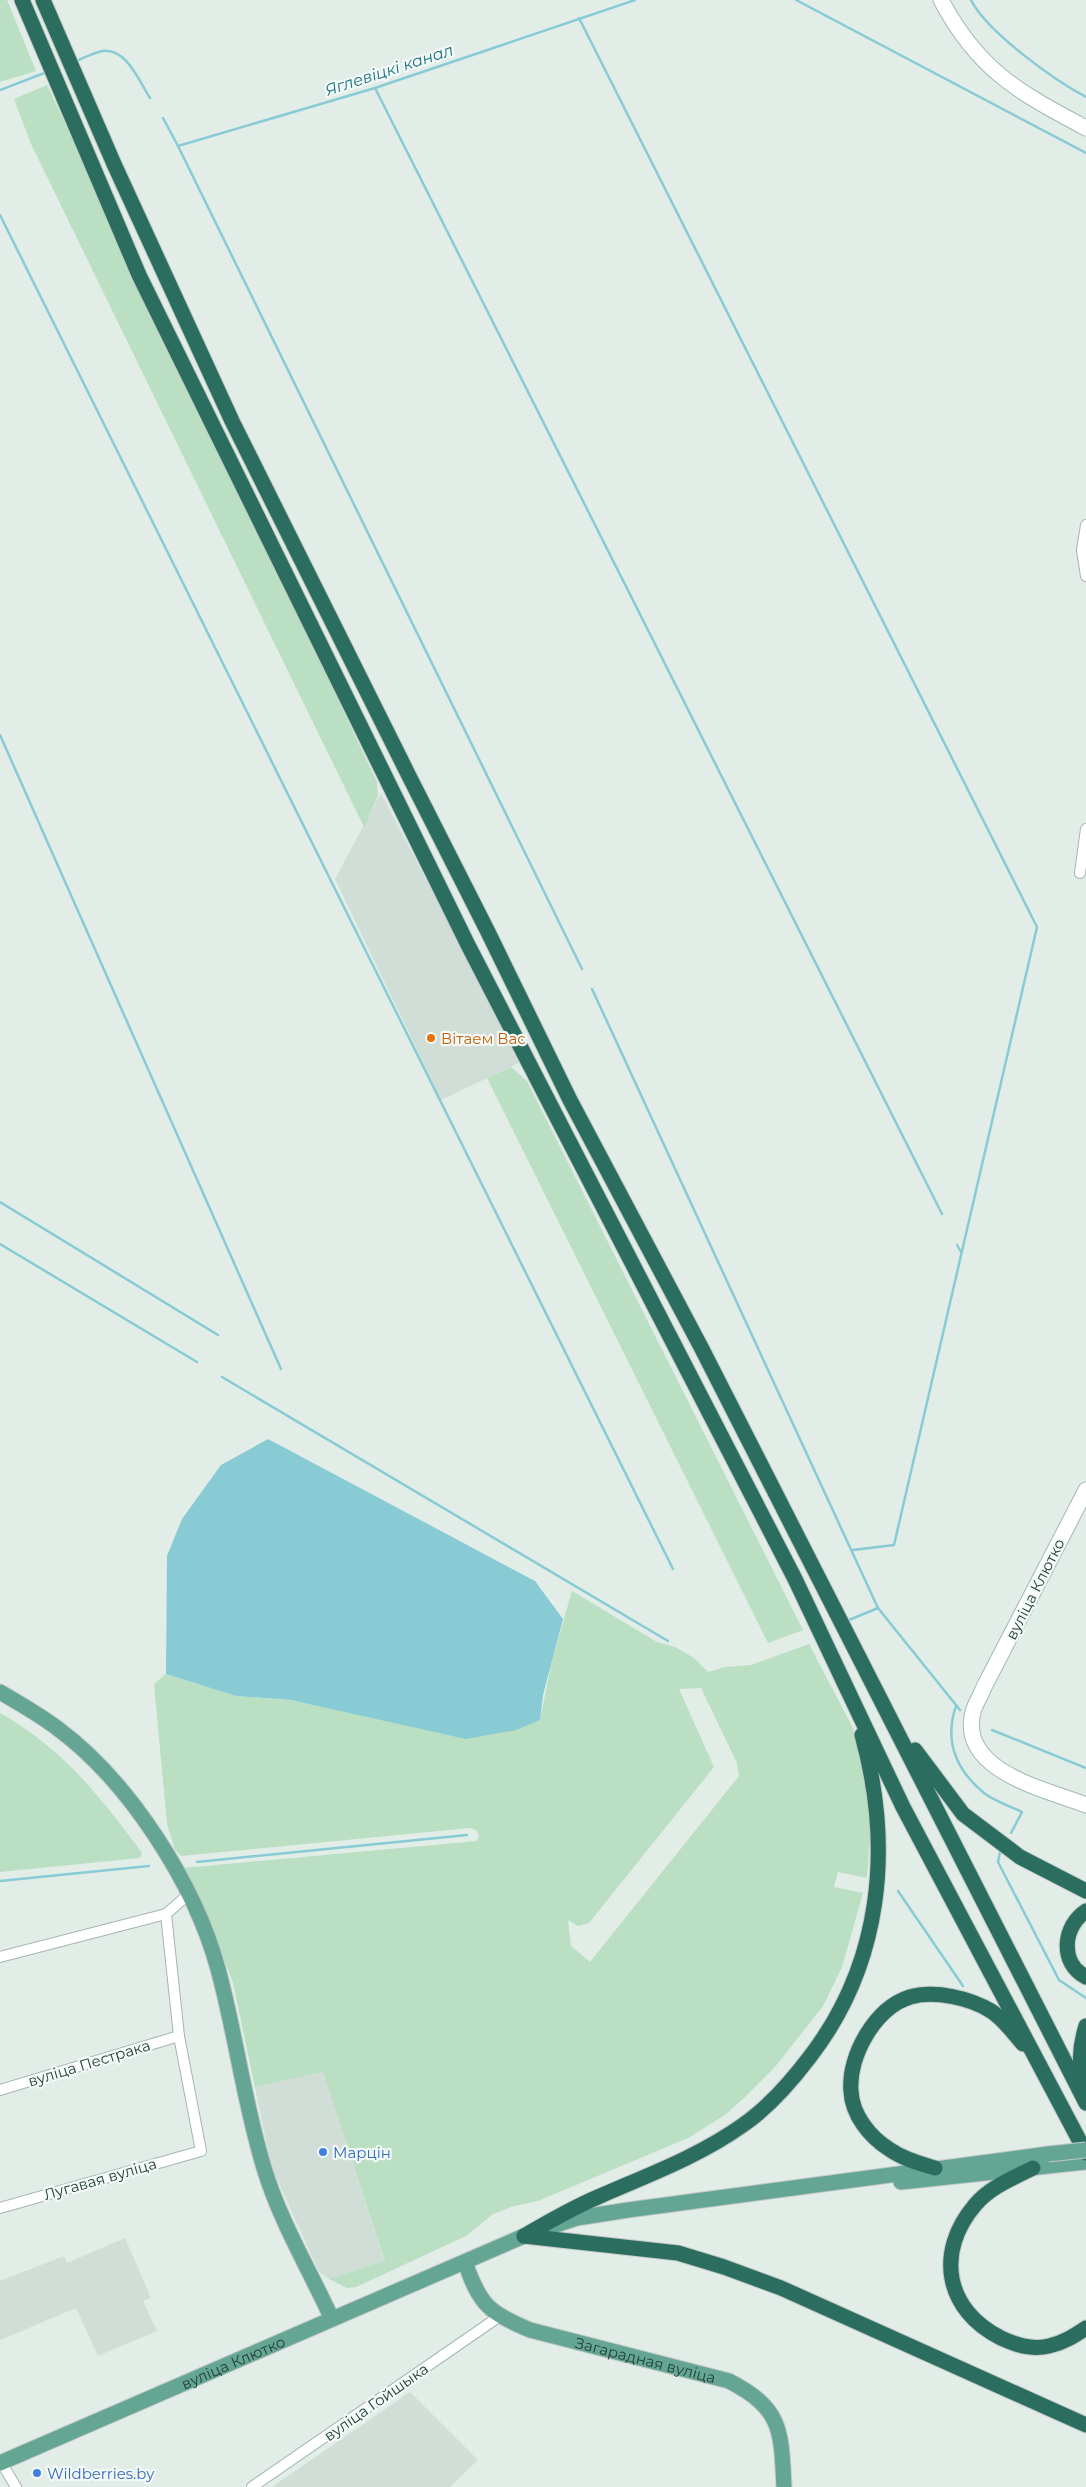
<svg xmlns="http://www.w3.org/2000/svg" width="1086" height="2487" font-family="Montserrat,sans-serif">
<rect width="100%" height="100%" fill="#e2ede8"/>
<g fill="#d1ddd7">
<polygon points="381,793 521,1062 441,1100 335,879"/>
<polygon points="323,2072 385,2262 329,2279 319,2272 271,2166 255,2087"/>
<polygon points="125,2238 151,2298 143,2301 157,2331 98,2356 76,2308 0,2340 0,2281 64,2256 67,2263"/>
<polygon points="410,2392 478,2460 450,2487 272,2487"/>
</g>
<g fill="#badfc3" fill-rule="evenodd">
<polygon points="0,0 7,0 36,71 0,82"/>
<polygon points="47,85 377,782 378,796 364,827 31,144 14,99"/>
<polygon points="511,1067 527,1081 803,1630 768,1643 487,1078"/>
<path d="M572,1591L657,1642L675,1647L694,1658L708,1672L725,1667L751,1665L809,1644L853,1728L865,1771L871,1817L867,1878L838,1872L834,1887L863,1893L842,1967L823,2006L775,2067L744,2098L725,2115L688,2138L538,2201L514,2206L493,2214L466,2236L356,2287L347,2288L329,2279L385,2261L323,2072L255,2087L233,1983L206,1913L183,1868L477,1841L479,1835L476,1830L470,1828L181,1856L175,1850L167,1824L154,1684L166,1674L236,1696L540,1720L552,1661ZM701,1688L737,1763L739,1776L590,1962L571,1946L568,1920L578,1926L589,1923L714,1767L679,1689Z"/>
<path d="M0,1713C63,1749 100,1796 142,1853L140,1858L0,1872Z"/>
</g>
<polygon fill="#88cbd5" points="268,1439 535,1581 563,1619 543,1695 540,1720 516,1730 466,1739 291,1700 236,1696 166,1674 167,1556 182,1519 221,1465"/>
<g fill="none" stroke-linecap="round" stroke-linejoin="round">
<g stroke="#88cbd5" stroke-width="2.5">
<polyline points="796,0 1086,153"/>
<path d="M971,0C987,32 1054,80 1086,97"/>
<polyline points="579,18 1037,927 894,1545 853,1550"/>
<path d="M76,61C84,58 93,53 102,51C126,47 139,81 150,98"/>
<polyline points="375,88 942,1214"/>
<polyline points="0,90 47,72"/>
<polyline points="163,118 178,146 375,88 635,0"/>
<polyline points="178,146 582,969"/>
<polyline points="0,215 673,1569"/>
<polyline points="0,735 281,1369"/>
<polyline points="592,989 878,1608 960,1710"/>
<polyline points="0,1202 218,1335"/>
<polyline points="0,1244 197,1362"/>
<polyline points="957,1245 961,1252"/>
<polyline points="222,1377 668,1641"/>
<polyline points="849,1620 878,1608"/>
<path d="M956,1706C944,1741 955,1769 984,1793C994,1801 1010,1806 1022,1812L1011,1833"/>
<polyline points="992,1730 1086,1768"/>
<polyline points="1000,1852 998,1862 1059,1980 1086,1998"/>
<polyline points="197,1862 467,1835"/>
<polyline points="0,1881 149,1866"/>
<polyline points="898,1891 963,1986"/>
</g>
<defs>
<g id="street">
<polyline points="1086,525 1082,550 1086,576"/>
<polyline points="1080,873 1086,829"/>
<polyline points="0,1957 166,1914 189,1894"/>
<polyline points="0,2090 179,2036"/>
<polyline points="0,2208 201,2151 179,2036 166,1914"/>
<polyline points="1,2462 16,2487"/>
<polyline points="252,2487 500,2316"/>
</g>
<g id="secondary">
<path d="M941,0C978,70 1018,92 1086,128"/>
<path d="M1086,1490L984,1687C981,1695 975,1704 973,1712C958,1771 1045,1789 1086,1805"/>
</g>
<g id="primary">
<path d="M0,1692C19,1703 40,1715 57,1728C129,1781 195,1884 218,1969C236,2035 244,2103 264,2168C280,2221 309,2269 332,2319"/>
<polyline points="901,2182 1086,2162"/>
<path id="s1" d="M465,2262C480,2306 489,2312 530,2330L729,2381C783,2409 781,2431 784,2487"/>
<path id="s2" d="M0,2463L524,2236L577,2218L628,2210L1048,2154"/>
</g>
<g id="highway">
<polyline points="22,0 139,275 468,945 795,1579 903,1807 1086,2153"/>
<polyline points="43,0 114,164 232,421 410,778 488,932 570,1100 702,1349 1086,2103"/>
<polyline points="915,1750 963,1814 1020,1857 1086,1891"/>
<path d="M1086,1911C1063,1926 1059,1963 1086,1977"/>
<path d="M1084,2089C1079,2066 1079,2048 1086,2026"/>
<path d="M935,2168C919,2163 903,2159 889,2149C870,2137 852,2115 851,2091C848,2056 875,2008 910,1997C935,1990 970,1998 991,2011C1004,2019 1013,2033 1023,2044"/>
<path d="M1033,2168C1013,2178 990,2187 975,2205C935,2252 945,2310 1001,2338C1016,2345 1031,2350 1049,2346C1063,2343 1074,2336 1086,2328"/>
<path d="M524,2236C548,2222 572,2208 598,2197C648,2175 698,2157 743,2125C769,2107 790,2083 809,2058C882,1964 893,1848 862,1735"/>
<polyline points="524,2236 678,2253 724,2267 781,2288 1086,2425"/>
</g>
</defs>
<use href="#street" stroke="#a4b6af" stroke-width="12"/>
<use href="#secondary" stroke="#a0bab0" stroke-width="17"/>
<use href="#primary" stroke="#c1cac7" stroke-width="17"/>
<use href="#highway" stroke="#c1cac7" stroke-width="17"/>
<use href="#street" stroke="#fff" stroke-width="10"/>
<use href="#secondary" stroke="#fff" stroke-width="15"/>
<use href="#primary" stroke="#65a593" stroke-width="15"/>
<use href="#highway" stroke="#2b6d5e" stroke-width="15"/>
<defs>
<polyline id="primary-bridge" points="1048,2154 1086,2150"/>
</defs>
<use href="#primary-bridge" stroke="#c1cac7" stroke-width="17" stroke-linecap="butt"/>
<use href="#primary-bridge" stroke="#65a593" stroke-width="15"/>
</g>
<circle fill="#e8710a" stroke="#f3f9f6" stroke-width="2" cx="431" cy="1038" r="5"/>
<g fill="#3f7fe0" stroke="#f3f9f6" stroke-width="2">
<circle cx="323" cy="2152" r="5"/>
<circle cx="37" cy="2473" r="5"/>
</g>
<g text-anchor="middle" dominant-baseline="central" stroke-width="4.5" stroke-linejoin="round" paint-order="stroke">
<g font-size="15" fill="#c56008" stroke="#f3f9f6" text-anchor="start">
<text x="441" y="1038">Вітаем Вас</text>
</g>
<g font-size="15" fill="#214036" stroke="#f3f9f6">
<text transform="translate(1035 1589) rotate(-63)">вуліца Клютко</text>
<text transform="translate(89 2063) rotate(-17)">вуліца Пестрака</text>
<text transform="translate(100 2179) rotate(-16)">Лугавая вуліца</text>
<text stroke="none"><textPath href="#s1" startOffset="218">Загарадная вуліца</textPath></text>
<text stroke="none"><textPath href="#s2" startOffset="254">вуліца Клютко</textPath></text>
<text transform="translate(376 2402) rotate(-35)">вуліца Гойшыка</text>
</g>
<g font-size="15" fill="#366cbe" stroke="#f3f9f6" text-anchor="start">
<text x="333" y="2152">Марцін</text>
<text x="47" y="2473">Wildberries.by</text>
</g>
<g font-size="16" font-style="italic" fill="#18717f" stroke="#f3f9f6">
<text transform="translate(389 70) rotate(-18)">Яглевіцкі канал</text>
</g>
</g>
</svg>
